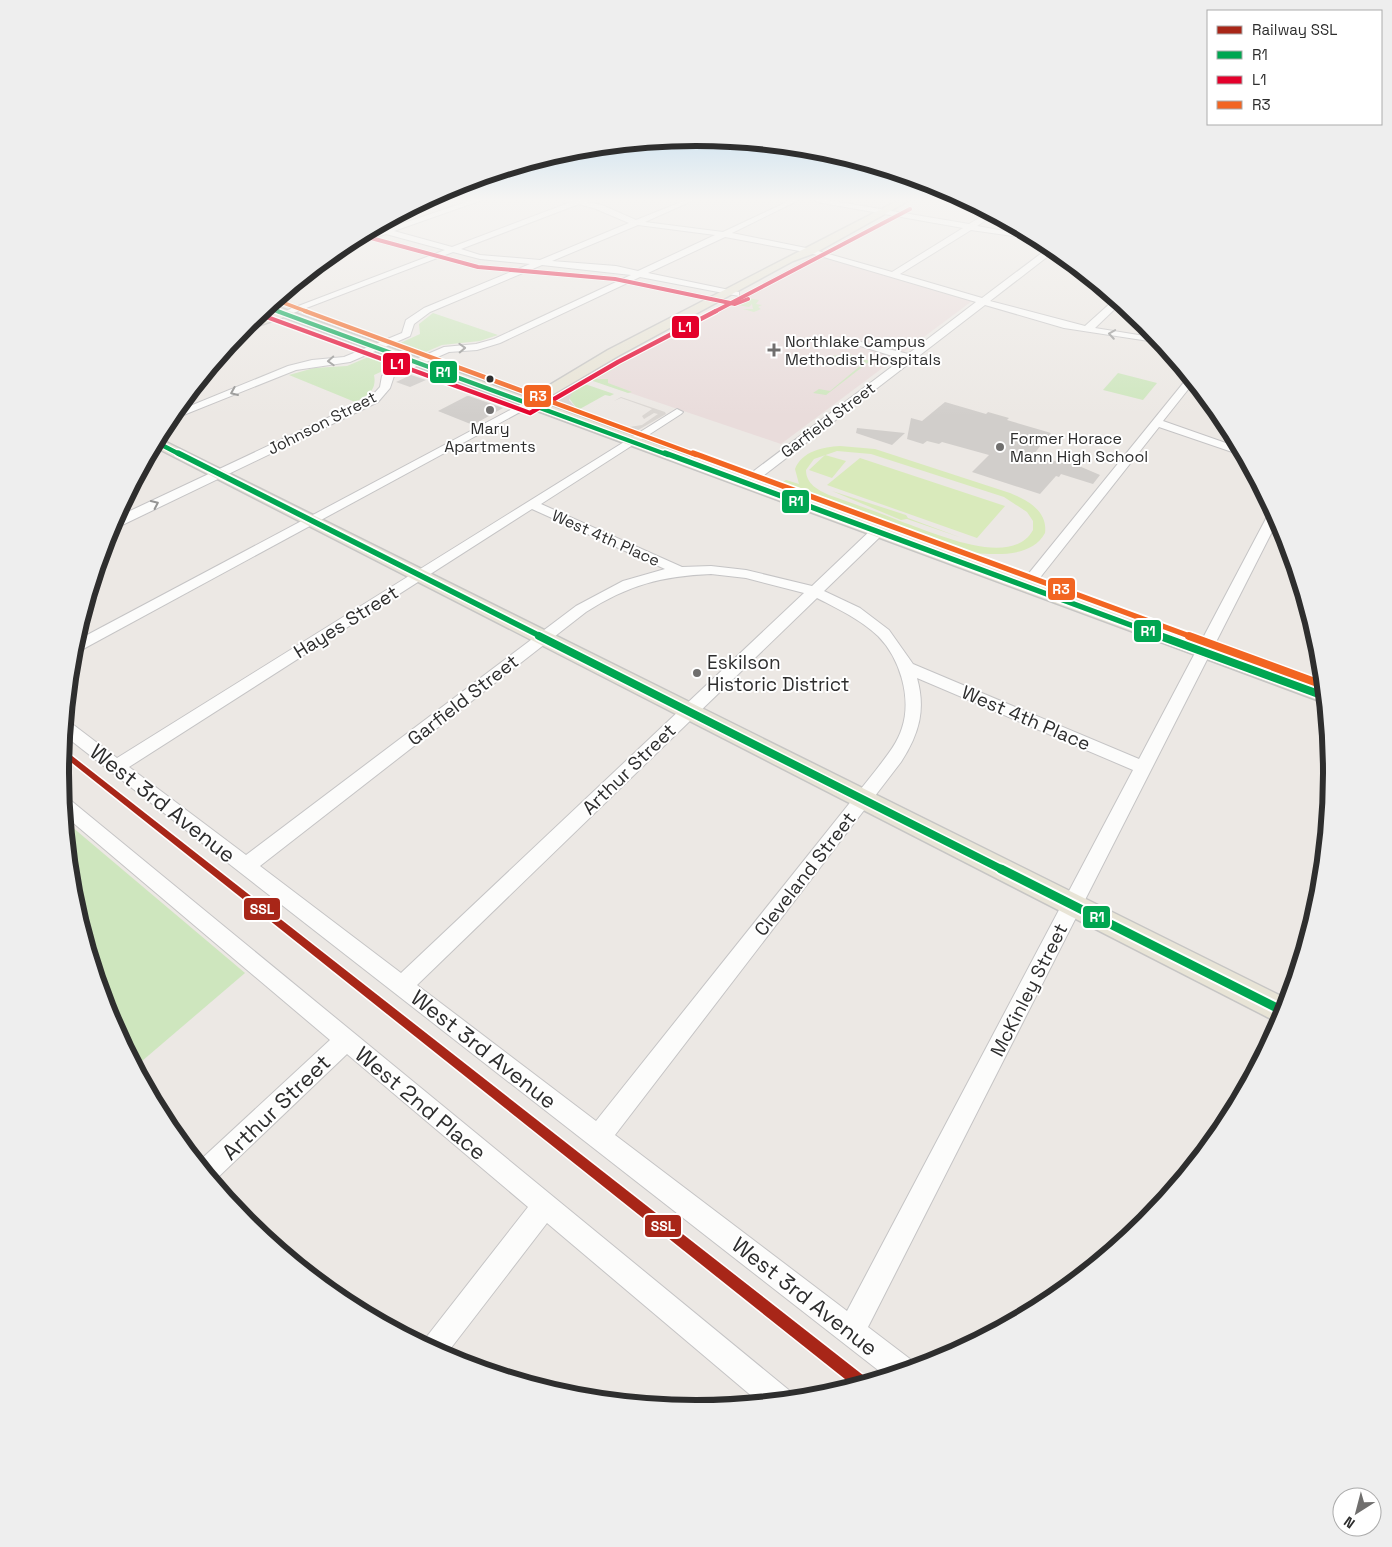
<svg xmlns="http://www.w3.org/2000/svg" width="1392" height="1547" font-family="'Space Grotesk',sans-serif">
<rect width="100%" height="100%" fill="#ece8e4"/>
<polygon fill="#e9dcdb" points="818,256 972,301 781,444 589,379 810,257"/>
<g fill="#cee6be">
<polygon points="741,297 759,300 756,304 762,305 758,307 761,309 754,312 743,309 753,309 752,304 749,307 732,304 684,330 680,329 735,299"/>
<polygon points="433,313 498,335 480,341 442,345 421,354 396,345 420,334 419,324"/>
<polygon points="848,354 870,361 826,395 813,393 819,389 830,391 865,362 851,358 843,363 840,362 842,359 832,356"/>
<path d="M373,355L398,364L374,375C377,390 368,396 355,402L289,375L314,368L347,366Z"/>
<polygon points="628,357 631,359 596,379 608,379 608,383 632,392 628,393 593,381 594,376"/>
<polygon points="1118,373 1157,383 1143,400 1103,390"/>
<polygon points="582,383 614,394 610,396 605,395 578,410 569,398 575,387"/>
<polygon points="65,821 245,973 135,1067 108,1017 72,897"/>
</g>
<g fill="#d9eabb" fill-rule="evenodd">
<path d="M840,446L875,449L1010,493C1027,500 1048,511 1045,533C1032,557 998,555 975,553L780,484L786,480L799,484L795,469C802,451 823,447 840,446ZM837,451L871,454L1004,497L1027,512L1033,521V530C1012,569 935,533 905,523C880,513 855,504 829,495C818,490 806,484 806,470L814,459Z"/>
<polygon points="825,455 846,461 832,478 809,470"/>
<polygon points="860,458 1005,506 977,538 827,485"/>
<polygon points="832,491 906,515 908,518 962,538 907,519 901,520"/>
</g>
<polygon fill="#dad6d2" points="581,382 575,386 569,400 576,408 589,414 629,427 642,425 658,414 654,413 644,419 642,416 652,409 621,398 614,401 621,397 665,412 666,414 633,433 550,403 552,398"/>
<g fill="#d1cecb">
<polygon points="411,375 426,380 410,387 396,382"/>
<polygon points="467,396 469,396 503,408 473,425 438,411"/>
<polygon points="945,402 986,414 988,412 1009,418 1007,420 1051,433 1033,455 1062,463 1072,463 1100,475 1093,484 1061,474 1059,477 1056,476 1040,494 972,472 989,455 942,442 939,444 927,441 923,444 907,439 911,418 922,421"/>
<polygon points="857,428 905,433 892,445 856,433"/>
</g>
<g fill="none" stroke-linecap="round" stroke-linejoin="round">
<defs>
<g id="minor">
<path d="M472,200H482L394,231L452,247L571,202L567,200H587L586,202L602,205L636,220L686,200H694L645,222L723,232L791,200H799L732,233L811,249L892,272L963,228L817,202L814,200H827L969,224L989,212L994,215L977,226L1032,236L1041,240L971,230L900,274L982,298L1051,246L1056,250L990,301L1085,326L1115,299L1121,303L1095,328L1157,338L1162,343L1064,328L985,305L750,486H742L740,483L742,480L902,359L857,345V341L908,354L976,302L810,253L725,237L648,273L739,292V296L640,277L500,343L477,350L449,352L394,376L390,388L378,402L116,528H109L115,518L370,398L380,387L382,376L386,372L444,347L476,344L494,339L631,275L542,265L430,312L414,324L410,336L350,362L296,370L166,422L173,413L288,366L312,360L344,357L402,333L406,320L424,308L530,264L480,259L453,252L288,315L280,313L445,250L386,234L338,249L349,241L378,231L371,229L377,226L386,229ZM579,204L596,209L629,223L540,260L480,255L461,249ZM638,225L715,235L638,271L616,266L552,261Z"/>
<polygon points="1189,376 1194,382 1163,421 1240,448 1244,456 1159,427 1031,589 1021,589 1019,586 1021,583"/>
<polygon points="529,400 533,401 533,405 72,655 74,642"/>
<path d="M677,409L683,412L681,414L541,504L682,567L711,566L746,570L812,586L873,528H883L885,531L883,534L824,591L860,608L889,630L913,664L1139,759L1270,511H1273L1278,520L868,1327L914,1362L916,1368L887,1377L64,735L65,721L71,723L117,758ZM532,509L665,569L623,581L576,606L246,855L129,767ZM711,574L746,578L804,593L401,973L260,866L586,612C628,585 662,576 711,574ZM817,598C838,609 860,619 878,636C900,658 912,698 902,728C897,744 886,757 876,770L596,1121L417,985ZM917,678L1133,770L847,1311L615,1135L901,762C919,734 926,710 917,678Z"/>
<polygon points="62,797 69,799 790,1391 794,1400 760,1403 547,1223 444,1357 421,1344 528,1207 347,1054 213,1182 197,1163 330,1040 64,815"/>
</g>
<g id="major">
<polygon points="899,200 910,200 815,253 793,261 618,356 540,402 1324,688 1325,703 284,317 240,332 247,323 273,313 263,310 270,304 528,398 608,350"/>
<polygon points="158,438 1289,1000 1280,1023 1275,1021 153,446"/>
</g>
</defs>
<use href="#minor" stroke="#c5c4c5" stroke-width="2"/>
<use href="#major" stroke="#c6c5c4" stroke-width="3"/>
<use href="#minor" fill="#fcfcfb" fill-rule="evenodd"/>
<use href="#major" fill="#e8e4d6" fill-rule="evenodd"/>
<defs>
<polyline id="bus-1-far4" points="267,307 280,312"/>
<g id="bus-1-far3">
<polyline points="277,311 668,455"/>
<polyline points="156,442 181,455"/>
</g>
<g id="bus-1-far2">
<polyline points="178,453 542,637"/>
<polyline points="665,453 1163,637"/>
</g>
<g id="bus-1-far1">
<polyline points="539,636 1003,870"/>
<polyline points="1160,636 1324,696"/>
</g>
<polyline id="bus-1" points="1001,869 1285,1012"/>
<g id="bus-2-far1">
<polyline points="371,238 478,267 615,279 735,304 748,299"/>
<polyline points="714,312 910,209"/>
</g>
<polyline id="bus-2" points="264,316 530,413 618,362 716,311"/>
<polyline id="bus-3-far3" points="276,300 308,312"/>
<polyline id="bus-3-far2" points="305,311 696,455"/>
<polyline id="bus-3-far1" points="693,453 1192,637"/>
<polyline id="bus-3" points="1189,636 1323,685"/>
</defs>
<use href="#bus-1-far4" stroke="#fff" stroke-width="5.5"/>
<use href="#bus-1-far3" stroke="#fff" stroke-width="7"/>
<use href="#bus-1-far2" stroke="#fff" stroke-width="9"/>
<use href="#bus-1-far1" stroke="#fff" stroke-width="11"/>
<use href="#bus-1" stroke="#fff" stroke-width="13"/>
<use href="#bus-2-far1" stroke="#fff" stroke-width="5.5"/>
<use href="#bus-2" stroke="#fff" stroke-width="7"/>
<use href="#bus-3-far3" stroke="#fff" stroke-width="5.5"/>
<use href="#bus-3-far2" stroke="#fff" stroke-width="7"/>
<use href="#bus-3-far1" stroke="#fff" stroke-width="9"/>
<use href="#bus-3" stroke="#fff" stroke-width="11"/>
<use href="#bus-1-far4" stroke="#00a651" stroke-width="4"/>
<use href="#bus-1-far3" stroke="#00a651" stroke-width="4.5"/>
<use href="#bus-1-far2" stroke="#00a651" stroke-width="5.5"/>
<use href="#bus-1-far1" stroke="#00a651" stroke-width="8"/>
<use href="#bus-1" stroke="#00a651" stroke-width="9"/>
<use href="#bus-2-far1" stroke="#e4002b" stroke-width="4"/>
<use href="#bus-2" stroke="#e4002b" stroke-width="4.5"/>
<use href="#bus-3-far3" stroke="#f26522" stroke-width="4"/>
<use href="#bus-3-far2" stroke="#f26522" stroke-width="4.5"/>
<use href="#bus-3-far1" stroke="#f26522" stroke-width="5.5"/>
<use href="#bus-3" stroke="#f26522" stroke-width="8"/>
<defs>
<polygon id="rail-1" points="62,748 868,1379 869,1382 855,1387 62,755"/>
</defs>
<use href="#rail-1" stroke="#fff" stroke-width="3"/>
<use href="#rail-1" fill="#a82618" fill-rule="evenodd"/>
</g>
<defs><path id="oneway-chevron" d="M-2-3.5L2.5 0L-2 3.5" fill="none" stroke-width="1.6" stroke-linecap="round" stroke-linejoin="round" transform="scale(1.25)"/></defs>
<g stroke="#959594">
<use href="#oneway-chevron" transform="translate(1112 334) rotate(-171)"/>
<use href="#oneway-chevron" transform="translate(462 348) rotate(-2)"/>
<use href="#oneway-chevron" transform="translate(331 361) rotate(177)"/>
<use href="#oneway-chevron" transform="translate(234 392) rotate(157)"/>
<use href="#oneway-chevron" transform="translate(155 504) rotate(-25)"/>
</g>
<linearGradient id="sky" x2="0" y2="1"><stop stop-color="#88c2ea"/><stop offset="0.48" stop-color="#f6f5f3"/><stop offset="1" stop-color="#f6f5f3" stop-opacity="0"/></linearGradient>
<rect width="1392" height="416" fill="url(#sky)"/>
<g fill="#706f6e" stroke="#fff" stroke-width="2">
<path d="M771.5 342.5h5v5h5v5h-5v5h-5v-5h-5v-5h5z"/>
<circle cx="490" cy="410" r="5"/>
<circle cx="1000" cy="447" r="5"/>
<circle cx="697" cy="673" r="5"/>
</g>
<circle fill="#2e2e2e" stroke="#fff" stroke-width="2" cx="490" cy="379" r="4.5"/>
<g text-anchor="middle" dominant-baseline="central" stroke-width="4" stroke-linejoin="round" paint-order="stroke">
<g font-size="16" fill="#2e2e2e" stroke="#fff" text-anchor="start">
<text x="785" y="341">Northlake Campus<tspan x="785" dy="18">Methodist Hospitals</tspan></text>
<text x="490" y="428" text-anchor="middle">Mary<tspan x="490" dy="18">Apartments</tspan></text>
<text x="1010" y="438">Former Horace<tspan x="1010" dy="18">Mann High School</tspan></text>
</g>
<g font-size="16" fill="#2e2e2e" stroke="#fff">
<text transform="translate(828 420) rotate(-37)">Garfield Street</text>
<text transform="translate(322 423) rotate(-27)">Johnson Street</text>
<text transform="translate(606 538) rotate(24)">West 4th Place</text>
</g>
<g font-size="19" fill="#2e2e2e" stroke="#fff">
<text transform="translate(346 622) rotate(-32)">Hayes Street</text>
<text transform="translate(463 700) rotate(-38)">Garfield Street</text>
<text transform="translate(1026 718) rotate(23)">West 4th Place</text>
<text transform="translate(629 769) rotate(-44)">Arthur Street</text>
<text transform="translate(805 874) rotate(-52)">Cleveland Street</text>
<text transform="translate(1029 990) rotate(-63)">McKinley Street</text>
</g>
<g font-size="19" fill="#2e2e2e" stroke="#fff" text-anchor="start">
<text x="707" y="662">Eskilson<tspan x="707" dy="22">Historic District</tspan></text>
</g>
<g font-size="22" fill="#2e2e2e" stroke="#fff">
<text transform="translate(163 803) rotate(38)">West 3rd Avenue</text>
<text transform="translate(484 1049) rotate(38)">West 3rd Avenue</text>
<text transform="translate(421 1103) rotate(40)">West 2nd Place</text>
<text transform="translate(276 1107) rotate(-44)">Arthur Street</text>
<text transform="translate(805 1296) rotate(38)">West 3rd Avenue</text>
</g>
</g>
<path d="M0 0H1392V1547H0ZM69 773a627 627 0 1 1 1254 0a627 627 0 1 1-1254 0Z" fill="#eee" fill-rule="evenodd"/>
<path fill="none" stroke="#2e2e2e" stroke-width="6" d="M69 773a627 627 0 1 1 1254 0a627 627 0 1 1-1254 0Z"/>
<g stroke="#fff" stroke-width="2">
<rect x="671" y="315" width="29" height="24" rx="5" fill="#e4002b"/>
<rect x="382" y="352" width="29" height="24" rx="5" fill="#e4002b"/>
<rect x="429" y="360" width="29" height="24" rx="5" fill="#00a651"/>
<rect x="523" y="384" width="29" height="24" rx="5" fill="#f26522"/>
<rect x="781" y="489" width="29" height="25" rx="5" fill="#00a651"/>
<rect x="1047" y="577" width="29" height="24" rx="5" fill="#f26522"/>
<rect x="1133" y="619" width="29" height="24" rx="5" fill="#00a651"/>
<rect x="243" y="897" width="38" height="24" rx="5" fill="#a82618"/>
<rect x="1082" y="905" width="29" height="24" rx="5" fill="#00a651"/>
<rect x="644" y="1214" width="38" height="24" rx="5" fill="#a82618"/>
</g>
<g font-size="14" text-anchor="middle" font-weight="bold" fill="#fff">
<text x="685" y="332">L1</text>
<text x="397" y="369">L1</text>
<text x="443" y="377">R1</text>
<text x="538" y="401">R3</text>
<text x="796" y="506">R1</text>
<text x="1061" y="594">R3</text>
<text x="1148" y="636">R1</text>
<text x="262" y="914">SSL</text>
<text x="1097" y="922">R1</text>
<text x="663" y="1231">SSL</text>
</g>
<rect x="1207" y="10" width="175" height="115" fill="#ffffff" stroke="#ababab"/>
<rect x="1217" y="26" width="25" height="8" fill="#a82618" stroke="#ababab"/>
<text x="1252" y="35" font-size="15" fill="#2e2e2e">Railway SSL</text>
<rect x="1217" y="51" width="25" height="8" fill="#00a651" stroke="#ababab"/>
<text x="1252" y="60" font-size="15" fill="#2e2e2e">R1</text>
<rect x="1217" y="76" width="25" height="8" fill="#e4002b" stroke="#ababab"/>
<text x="1252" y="85" font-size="15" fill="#2e2e2e">L1</text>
<rect x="1217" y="101" width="25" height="8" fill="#f26522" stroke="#ababab"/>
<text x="1252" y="110" font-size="15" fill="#2e2e2e">R3</text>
<g transform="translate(1357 1512) rotate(216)"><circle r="24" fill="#ffffff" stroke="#ababab"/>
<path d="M0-4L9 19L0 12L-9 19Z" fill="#706f6e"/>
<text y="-8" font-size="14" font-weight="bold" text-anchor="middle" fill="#2e2e2e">N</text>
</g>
</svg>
